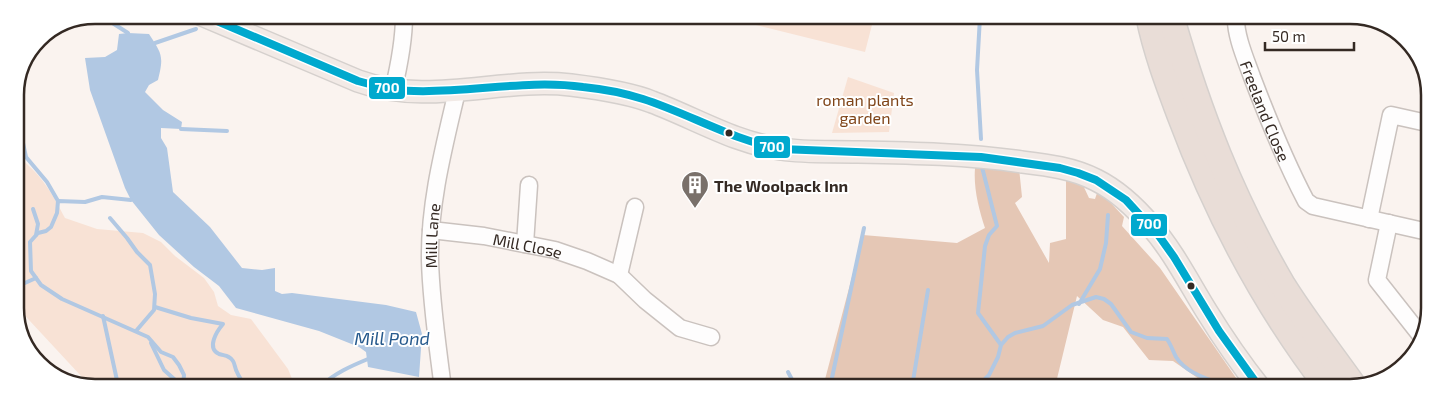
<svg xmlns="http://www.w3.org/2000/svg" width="1445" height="403" font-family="'Exo 2',sans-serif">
<rect width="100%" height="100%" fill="#faf3ef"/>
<g fill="#f8e2d5">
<polygon points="758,16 874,17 865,52 756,25"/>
<polygon points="848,77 894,93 889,132 832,133"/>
<path d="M15,131L21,159C43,177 52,193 65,218L97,229L143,233L161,242L175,256L204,278L214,292L218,306L231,315L251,319L288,369L295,386L85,385L81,376L16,306Z"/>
</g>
<path fill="#e5c7b5" d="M976,161L1019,168L1022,197L1015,203L1049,263L1050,243L1066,239V179L1082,183L1089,198L1095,199L1097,193L1108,200L1124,217L1122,226L1160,268L1243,388H1215L1199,379L1173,361L1149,360L1123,327L1103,320L1077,296L1055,387H823L863,235L957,243L985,228C978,207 972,182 976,161Z"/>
<path fill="#b1c8e3" d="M128,33L149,34C162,54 164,56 158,80L149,85L145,92L163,110L182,122L181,129L161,128V138L167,148L173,192L210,227L242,268L262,270L275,268V291L282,294L292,293L386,305L416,312L422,334L419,377L368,367L366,352L359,347L319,331L236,308L219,286L194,267L159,235L131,200L125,188L90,90L85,58L105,57L117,50L119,34Z"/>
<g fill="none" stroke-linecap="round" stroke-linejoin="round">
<g stroke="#b1c8e3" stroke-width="4">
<polyline points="100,15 128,33"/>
<polyline points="980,17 977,70 981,139"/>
<polyline points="155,43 196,29"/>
<polyline points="15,125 20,129 26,157 47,182 58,201"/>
<polyline points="181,129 227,131"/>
<polyline points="982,167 997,226 989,235 985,246 978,313 1001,345"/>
<polyline points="131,200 102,197 85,202 58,201 57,213 51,227 46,231 38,233 30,242 31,271 41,285 62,299 148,337 161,352 173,357 179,365 184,375 183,386"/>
<polyline points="16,204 20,209 16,211"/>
<polyline points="33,209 38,224 36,235"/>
<polyline points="110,218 127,238 137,252 150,265 155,294 154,310 136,331"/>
<polyline points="16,287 36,278"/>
<polyline points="1079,304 1100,269 1106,243 1108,215"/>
<path d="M155,307L191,318L223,324C217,331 206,348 219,354C225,356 229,355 233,361C235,364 235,369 237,372C239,377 242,381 245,386"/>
<polyline points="103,316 118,385"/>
<polyline points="151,343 164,370 182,386"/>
<polyline points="788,372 796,387"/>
<polyline points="455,380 475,386"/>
<path d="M321,386C335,373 351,366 368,359"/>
<polyline points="830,387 864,228"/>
<polyline points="912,387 928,290"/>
<path d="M972,387L984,380L989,375L998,357L1001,345L1008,337L1015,333L1043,326L1072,305L1096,297L1104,299L1111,304L1131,332L1147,338L1167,339C1171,345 1173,351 1176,357C1186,373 1208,380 1224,384V388"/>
</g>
<defs>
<g id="minor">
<path id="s1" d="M1236,17C1235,35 1246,60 1252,77C1268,119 1285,161 1306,201L1313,206L1428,232"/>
<path d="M393,91C399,66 404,42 404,16"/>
<polyline points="1369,219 1391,115 1427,123"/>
<polyline points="1389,223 1377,280 1422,337"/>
<path id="s2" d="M431,230L484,236L555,250L587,261L619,275L645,300L680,328L711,337"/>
<polyline points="525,244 529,185"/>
<polyline points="619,275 635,207"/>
<path id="s3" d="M442,381C437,341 431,301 430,260C429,203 444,147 457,91"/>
</g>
<path id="major" d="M202,15L358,81C430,107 499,77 571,85C595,88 630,93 652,102C695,118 735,143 781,149C807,153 833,151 858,152C913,153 968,154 1022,162C1047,165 1073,168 1096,180C1118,191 1135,207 1151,226C1173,251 1189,283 1207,312C1223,338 1241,364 1260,388"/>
<g id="highway">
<path d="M1149,17C1156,51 1168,83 1180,115C1217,214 1264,304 1329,388"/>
<path d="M1171,17C1199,114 1232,199 1283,286C1305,321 1331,354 1355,388"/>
</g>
</defs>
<use href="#minor" stroke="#cac2be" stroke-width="19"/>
<use href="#major" stroke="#d5d0cd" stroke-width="24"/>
<use href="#highway" stroke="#d5d0cd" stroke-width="28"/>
<use href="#minor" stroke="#fefdfd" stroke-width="16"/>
<use href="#major" stroke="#f2eae6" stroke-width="21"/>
<use href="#highway" stroke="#e9ddd7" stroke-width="25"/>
<defs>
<path id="bus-1" d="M203,15L358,81C376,86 394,91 414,91C471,93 527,79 583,87C603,89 624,93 643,99C690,114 732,140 781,149L981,157L1060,168L1078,173L1096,180L1126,200L1159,236L1174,257L1219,331L1260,388"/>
</defs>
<use href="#bus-1" stroke="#fff" stroke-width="11"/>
<use href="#bus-1" stroke="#00a9ce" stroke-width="8"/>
</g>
<defs>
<symbol id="building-pin" viewBox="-11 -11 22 30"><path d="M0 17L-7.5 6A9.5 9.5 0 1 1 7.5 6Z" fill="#79706a" stroke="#fff"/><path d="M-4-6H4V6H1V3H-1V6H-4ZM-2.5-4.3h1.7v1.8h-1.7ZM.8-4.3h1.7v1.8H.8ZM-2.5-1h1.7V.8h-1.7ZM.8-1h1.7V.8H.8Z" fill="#fff"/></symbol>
</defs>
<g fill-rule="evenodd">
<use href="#building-pin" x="679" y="169" width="32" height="43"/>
</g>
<g fill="#342923" stroke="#fff" stroke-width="2">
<circle cx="729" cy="133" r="4.5"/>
<circle cx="1191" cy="286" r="4.5"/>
</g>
<g text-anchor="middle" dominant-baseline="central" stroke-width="4" stroke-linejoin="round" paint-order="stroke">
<g font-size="16" fill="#7f4418" stroke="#fff">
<text x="865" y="99">roman plants<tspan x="865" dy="18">garden</tspan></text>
</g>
<g font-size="16" fill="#342923" stroke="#fff">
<text stroke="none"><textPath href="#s1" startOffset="99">Freeland Close</textPath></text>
<text stroke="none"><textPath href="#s3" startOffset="146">Mill Lane</textPath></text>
<text stroke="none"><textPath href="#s2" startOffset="98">Mill Close</textPath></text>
</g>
<g font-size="16" font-weight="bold" fill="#342923" stroke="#fff" text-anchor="start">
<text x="714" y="185">The Woolpack Inn</text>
</g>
<g font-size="18" font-style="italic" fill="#275a8d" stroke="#fff">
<text x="392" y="338">Mill Pond</text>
</g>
</g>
<path d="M0 0H1445V403H0ZM95 24H1350A71 71 0 0 1 1421 95V308A71 71 0 0 1 1350 379H95A71 71 0 0 1 24 308V95A71 71 0 0 1 95 24Z" fill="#fff" fill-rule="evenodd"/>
<path fill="none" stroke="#342923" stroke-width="2.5" d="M95 24H1350A71 71 0 0 1 1421 95V308A71 71 0 0 1 1350 379H95A71 71 0 0 1 24 308V95A71 71 0 0 1 95 24Z"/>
<g stroke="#fff" stroke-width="2">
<rect x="368" y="76" width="38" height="24" rx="5" fill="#00a9ce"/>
<rect x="753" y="135" width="38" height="24" rx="5" fill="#00a9ce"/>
<rect x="1130" y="213" width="38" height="24" rx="5" fill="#00a9ce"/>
</g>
<g font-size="14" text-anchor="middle" font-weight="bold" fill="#fff">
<text x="387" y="93">700</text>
<text x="772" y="152">700</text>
<text x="1149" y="229">700</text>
</g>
<path d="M1265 42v8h89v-8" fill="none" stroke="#342923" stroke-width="2.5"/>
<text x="1272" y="42" font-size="15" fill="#342923" stroke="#ffffff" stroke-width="4" paint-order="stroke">50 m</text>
</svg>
